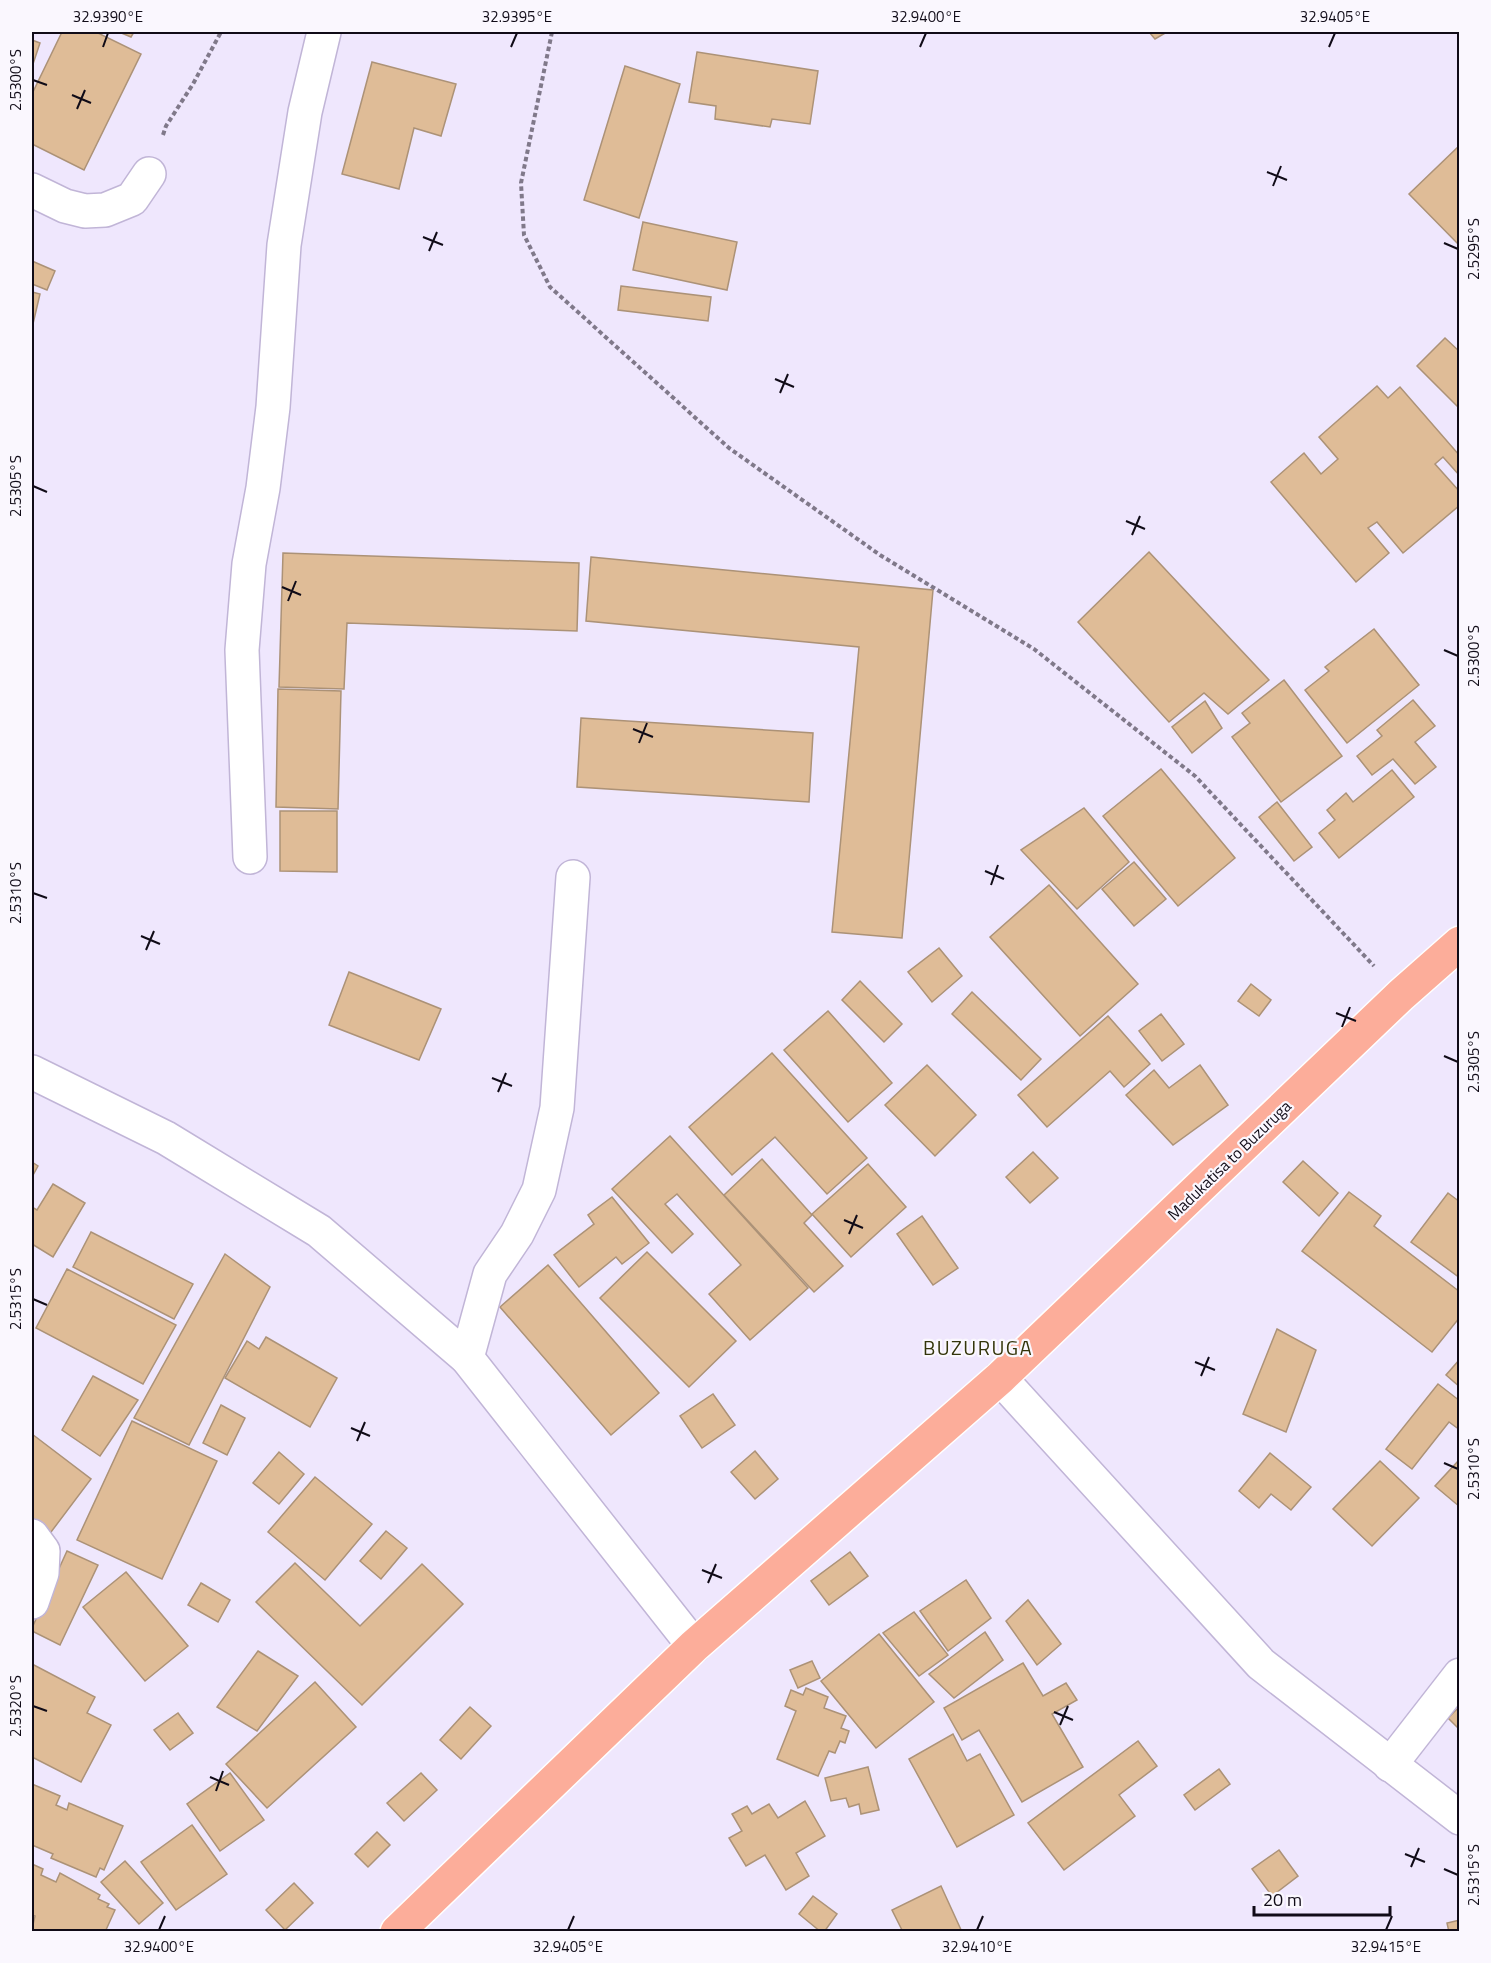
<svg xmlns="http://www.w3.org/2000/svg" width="1491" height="1963" font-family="'Titillium Web',sans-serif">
<rect width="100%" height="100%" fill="#efe7fd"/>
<g fill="#dfbc97" stroke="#ac9277" stroke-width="1.5">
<polygon points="62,32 96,32 141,54 84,170 32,144 32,94"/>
<polygon points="119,32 134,32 131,37"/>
<polygon points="1149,32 1167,32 1155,39"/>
<polygon points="32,40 40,43 32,67"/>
<polygon points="697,52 818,71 810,124 772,119 770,127 715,119 716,106 689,102"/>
<polygon points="372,62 456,84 441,136 414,128 399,189 342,174"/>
<polygon points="625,66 680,84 639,218 584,200"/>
<polygon points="1460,145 1460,244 1459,245 1409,194"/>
<polygon points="643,222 737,242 727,290 633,270"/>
<polygon points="32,261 55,271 47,290 32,284"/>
<polygon points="621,286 711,297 708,321 618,310"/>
<polygon points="32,292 40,294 32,328"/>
<polygon points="1445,338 1460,352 1460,409 1417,366"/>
<polygon points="1377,386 1388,398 1400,387 1460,456 1460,476 1443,457 1435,464 1460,492 1460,505 1403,553 1377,522 1368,528 1389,553 1356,582 1271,482 1304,453 1321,474 1338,459 1319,437"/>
<polygon points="1149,552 1269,680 1228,714 1204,693 1169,722 1078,622"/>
<polygon points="283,553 579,563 577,631 347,623 344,689 279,687"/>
<polygon points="591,557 933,590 902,938 832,932 859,647 586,621"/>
<polygon points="1374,629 1419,685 1347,743 1305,690 1329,671 1325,667"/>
<polygon points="1284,680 1342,756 1281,802 1232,737 1250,723 1242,713"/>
<polygon points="278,689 341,691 338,809 276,807"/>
<polygon points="1413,700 1435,726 1415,742 1436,767 1415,784 1393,759 1372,775 1357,756 1382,736 1377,730"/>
<polygon points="1205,701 1222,728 1192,753 1172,727"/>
<polygon points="581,718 813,733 809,802 577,787"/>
<polygon points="1161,769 1235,858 1178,906 1103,816"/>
<polygon points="1392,770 1414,797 1339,858 1319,833 1335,820 1327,810 1346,793 1353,802"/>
<polygon points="1277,802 1312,847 1294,861 1259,817"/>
<polygon points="1084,808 1129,862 1077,909 1021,850"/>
<polygon points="280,811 337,811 337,872 280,871"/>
<polygon points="1134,862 1166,899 1134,926 1102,889"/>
<polygon points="1049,885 1138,984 1080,1036 990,937"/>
<polygon points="939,948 962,976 932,1002 908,972"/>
<polygon points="349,972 441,1009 419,1060 329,1025"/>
<polygon points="860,981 902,1024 884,1042 842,1000"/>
<polygon points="1251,984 1271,1000 1259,1016 1238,1001"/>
<polygon points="972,992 1041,1059 1021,1080 952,1014"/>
<polygon points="828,1011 892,1083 848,1122 784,1050"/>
<polygon points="1161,1014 1184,1044 1162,1061 1139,1031"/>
<polygon points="1108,1016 1150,1064 1124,1087 1110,1071 1047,1127 1018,1095"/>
<polygon points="772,1053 867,1158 827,1194 775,1137 732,1175 689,1127"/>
<polygon points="927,1065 976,1115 935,1156 885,1105"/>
<polygon points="1200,1065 1228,1105 1173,1145 1126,1095 1154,1070 1169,1088"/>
<polygon points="670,1136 808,1288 750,1340 709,1294 741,1265 677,1194 665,1204 693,1234 672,1253 612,1189"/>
<polygon points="1033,1152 1058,1178 1030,1203 1006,1177"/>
<polygon points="762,1159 812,1215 804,1223 843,1266 814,1292 724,1195"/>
<polygon points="1303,1161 1338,1193 1319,1216 1283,1182"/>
<polygon points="32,1162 38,1166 32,1177"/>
<polygon points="868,1164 906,1207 851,1257 812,1214"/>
<polygon points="53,1184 85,1203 53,1257 32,1244 32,1207 37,1210"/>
<polygon points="1349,1192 1381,1216 1374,1226 1460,1292 1460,1317 1432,1352 1302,1251"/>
<polygon points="1448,1193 1460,1202 1460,1278 1411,1242"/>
<polygon points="612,1197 649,1243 622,1264 616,1257 579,1287 554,1255 594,1224 588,1215"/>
<polygon points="922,1216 958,1268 933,1285 897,1234"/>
<polygon points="91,1232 193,1284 174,1319 73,1267"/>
<polygon points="647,1252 736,1341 689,1387 600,1298"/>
<polygon points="225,1254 270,1287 189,1445 134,1418"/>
<polygon points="548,1265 659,1393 611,1435 500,1307"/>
<polygon points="67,1269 176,1325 143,1384 36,1328"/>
<polygon points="1277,1329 1316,1350 1286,1432 1243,1414"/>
<polygon points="266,1337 337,1378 310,1427 225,1378 247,1341 259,1349"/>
<polygon points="1460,1359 1460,1387 1446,1375"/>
<polygon points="93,1376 138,1400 100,1456 62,1430"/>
<polygon points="1438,1384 1460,1401 1460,1430 1449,1422 1412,1469 1386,1449"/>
<polygon points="713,1394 735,1425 702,1448 680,1416"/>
<polygon points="221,1405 245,1418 227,1455 203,1443"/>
<polygon points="132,1421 217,1461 162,1579 77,1540"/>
<polygon points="32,1434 91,1479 45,1540 32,1530"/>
<polygon points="755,1451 778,1479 755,1499 731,1472"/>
<polygon points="279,1452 304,1474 279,1504 253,1483"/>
<polygon points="1270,1453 1311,1487 1291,1510 1271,1494 1259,1508 1239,1491"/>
<polygon points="1460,1459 1460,1507 1435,1486"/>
<polygon points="1380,1461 1419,1498 1372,1546 1333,1509"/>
<polygon points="315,1477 372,1524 325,1580 268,1532"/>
<polygon points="386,1531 407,1548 381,1579 360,1561"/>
<polygon points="67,1551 98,1565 60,1645 32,1631 32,1628"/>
<polygon points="850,1552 868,1576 829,1605 811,1581"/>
<polygon points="295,1563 360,1626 422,1564 463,1604 362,1705 256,1602"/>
<polygon points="126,1572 188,1646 145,1681 83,1607"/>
<polygon points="966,1580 991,1618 948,1651 920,1611"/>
<polygon points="201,1583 230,1600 218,1622 188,1605"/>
<polygon points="1028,1600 1061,1644 1037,1665 1006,1621"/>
<polygon points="914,1612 948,1655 919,1676 883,1633"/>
<polygon points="985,1632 1003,1660 954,1698 929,1674"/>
<polygon points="879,1634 934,1702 876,1748 821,1681"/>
<polygon points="258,1651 298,1676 257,1731 217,1707"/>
<polygon points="812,1661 820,1678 798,1688 790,1670"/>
<polygon points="1023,1663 1043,1696 1066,1683 1077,1700 1052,1714 1083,1767 1022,1802 979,1730 962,1740 944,1708"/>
<polygon points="32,1664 95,1697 87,1713 111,1725 81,1782 32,1757"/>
<polygon points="315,1682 356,1727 267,1808 226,1764"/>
<polygon points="806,1688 828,1697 824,1708 846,1716 841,1728 849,1731 845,1743 840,1741 835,1753 829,1751 818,1776 777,1759 796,1711 785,1706 791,1690 803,1695"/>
<polygon points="1460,1706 1460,1730 1448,1718"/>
<polygon points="470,1707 491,1726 461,1759 440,1740"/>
<polygon points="178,1713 193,1733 170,1750 154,1730"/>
<polygon points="953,1734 967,1761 980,1754 1014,1815 957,1847 909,1759"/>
<polygon points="1138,1741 1157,1766 1119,1795 1135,1816 1064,1870 1028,1823"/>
<polygon points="868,1767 879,1810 861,1814 859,1804 849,1807 846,1798 831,1801 825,1778"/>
<polygon points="1219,1769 1230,1784 1195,1810 1184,1795"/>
<polygon points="230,1773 264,1820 220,1851 187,1804"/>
<polygon points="421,1773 437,1790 404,1821 387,1803"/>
<polygon points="32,1784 60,1796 56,1805 67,1810 69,1803 123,1826 104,1870 100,1868 96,1877 51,1858 53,1854 32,1845"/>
<polygon points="805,1801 825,1836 796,1853 809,1876 786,1890 765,1855 746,1866 729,1838 742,1831 732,1814 747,1806 752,1814 769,1804 778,1818"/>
<polygon points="192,1825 227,1874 176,1910 141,1862"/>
<polygon points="377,1832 390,1845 368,1867 355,1854"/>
<polygon points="1279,1850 1298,1876 1272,1896 1252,1869"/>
<polygon points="125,1861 163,1903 139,1924 101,1882"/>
<polygon points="32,1864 43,1869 41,1875 56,1882 60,1873 100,1895 98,1899 109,1904 107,1907 115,1910 105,1932 37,1932 32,1929 35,1916 32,1915"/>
<polygon points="294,1883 313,1903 285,1930 266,1910"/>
<polygon points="941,1886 962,1932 903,1932 892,1910"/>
<polygon points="813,1896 837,1914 824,1932 821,1932 799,1914"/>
<polygon points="1460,1920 1460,1932 1449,1932 1447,1923"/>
</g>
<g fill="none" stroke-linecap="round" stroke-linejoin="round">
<defs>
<g id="minor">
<polyline points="32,190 65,206 85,211 105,210 132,199 149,174"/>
<polyline points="250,857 242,650 249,564 263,488 273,407 284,245 305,112 324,32"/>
<polyline points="32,1072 166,1138 319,1231 467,1358 694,1646"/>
<polyline points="467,1358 490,1274 517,1234 539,1190 557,1108 573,877"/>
<polyline points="1000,1378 1261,1664 1460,1818"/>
<polyline points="32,1536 43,1551 42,1573 32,1602"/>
<polyline points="1390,1765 1460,1675"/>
</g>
<polyline id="major" points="397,1932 694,1646 1000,1378 1401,995 1460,943"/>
</defs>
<use href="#minor" stroke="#c1b5d7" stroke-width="36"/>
<use href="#major" stroke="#fff" stroke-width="36"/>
<g stroke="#80798a" stroke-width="4" stroke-dasharray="4.5 3" stroke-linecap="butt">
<polyline points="552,32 521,183 524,235 550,287 729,448 880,555 1034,649 1195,776 1374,966"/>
<polyline points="163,135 166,126 193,84 221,32"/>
</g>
<use href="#minor" stroke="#fff" stroke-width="33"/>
<use href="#major" stroke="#fcad9a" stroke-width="33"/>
</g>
<path fill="none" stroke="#100b17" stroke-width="2" d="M103,47L108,33M511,47L517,33M920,47L926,33M1329,47L1335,33M33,80L47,85M72,95L91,103M77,109L85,90M1267,172L1287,180M1273,186L1281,166M423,237L443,245M1444,243L1458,249M429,251L437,232M775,379L794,387M780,393L788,374M33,486L47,492M1126,521L1145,529M1132,535L1140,516M282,587L301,595M288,601L296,581M1444,650L1458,656M633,729L653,737M639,743L647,723M985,871L1004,879M991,885L998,865M33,893L47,898M141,936L160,944M146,950L154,931M1336,1013L1356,1021M1342,1027L1350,1007M1444,1056L1458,1062M492,1078L512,1086M498,1092L506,1073M844,1220L863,1228M849,1234L857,1215M33,1299L47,1305M1195,1362L1215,1370M1201,1376L1209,1357M351,1428L370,1436M357,1441L365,1422M1444,1463L1458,1469M702,1570L722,1578M708,1583L716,1564M33,1706L47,1711M1054,1712L1073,1720M1060,1725L1068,1706M210,1777L229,1785M216,1791L223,1771M1405,1854L1425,1862M1411,1867L1419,1848M1444,1869L1458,1875M159,1930L165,1916M568,1930L574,1916M977,1930L983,1916M1386,1930L1392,1916"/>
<g text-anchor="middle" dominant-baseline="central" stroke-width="4.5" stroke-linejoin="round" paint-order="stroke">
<g font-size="16" fill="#100b17" stroke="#faf7fe">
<text transform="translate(1229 1160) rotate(-44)">Madukatisa to Buzuruga</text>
</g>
<g font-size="20" letter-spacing="1.5" fill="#33340a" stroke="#faf7fe">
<text x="978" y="1347">BUZURUGA</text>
</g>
</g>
<rect width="1491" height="1963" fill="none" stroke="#faf7fe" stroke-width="66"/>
<path d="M1254 1906v9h136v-9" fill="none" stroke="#100b17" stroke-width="3"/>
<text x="1263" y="1906" font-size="18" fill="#100b17" stroke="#faf7fe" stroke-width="4.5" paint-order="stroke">20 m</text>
<rect x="33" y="33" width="1425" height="1897" fill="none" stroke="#100b17" stroke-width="2"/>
<g font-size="15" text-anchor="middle" fill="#100b17">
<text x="108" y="22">32.9390°E</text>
<text x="517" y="22">32.9395°E</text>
<text x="926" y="22">32.9400°E</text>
<text x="1335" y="22">32.9405°E</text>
<text transform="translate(16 80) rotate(-90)" y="5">2.5300°S</text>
<text transform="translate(1474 249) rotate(-90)" y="5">2.5295°S</text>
<text transform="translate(16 486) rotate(-90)" y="5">2.5305°S</text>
<text transform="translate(1474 656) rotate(-90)" y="5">2.5300°S</text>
<text transform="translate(16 893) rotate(-90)" y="5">2.5310°S</text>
<text transform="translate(1474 1062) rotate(-90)" y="5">2.5305°S</text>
<text transform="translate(16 1299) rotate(-90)" y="5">2.5315°S</text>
<text transform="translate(1474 1469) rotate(-90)" y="5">2.5310°S</text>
<text transform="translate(16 1706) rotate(-90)" y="5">2.5320°S</text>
<text transform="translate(1474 1875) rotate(-90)" y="5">2.5315°S</text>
<text x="159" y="1952">32.9400°E</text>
<text x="568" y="1952">32.9405°E</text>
<text x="977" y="1952">32.9410°E</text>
<text x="1386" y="1952">32.9415°E</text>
</g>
</svg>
